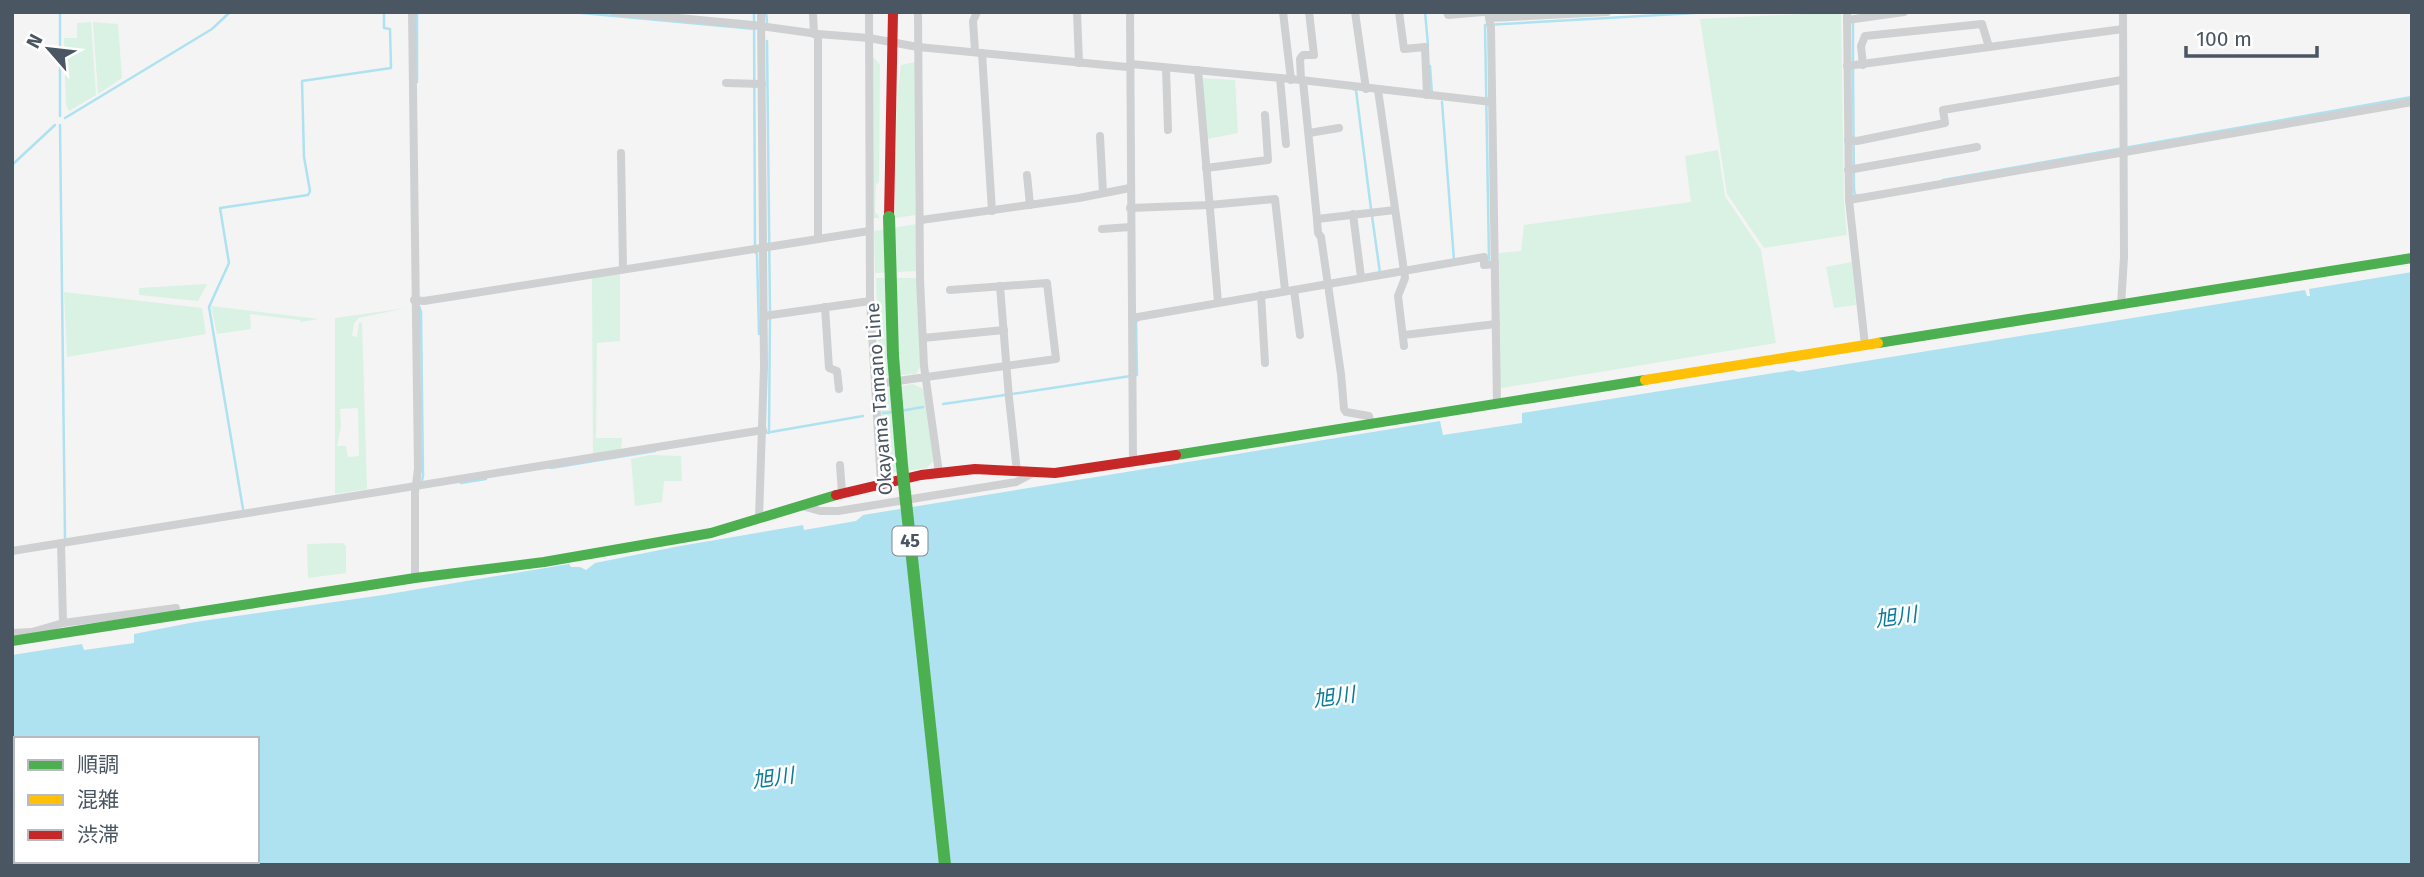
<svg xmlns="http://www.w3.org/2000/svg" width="2424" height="877" font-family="'Fira Sans','Noto Sans JP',sans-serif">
<rect width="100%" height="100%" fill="#f4f4f4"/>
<g fill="#d9f2e3" fill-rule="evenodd">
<polygon points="1841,12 1844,202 1847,235 1764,248 1727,194 1700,19"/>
<polygon points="91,22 96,95 69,111 66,105 64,38 77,38 77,23"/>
<polygon points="93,22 118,24 122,78 98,94"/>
<polygon points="872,56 880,64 879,182 876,185 875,212 879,216 879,218 873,218"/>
<path d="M915,62V215L895,218C895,167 894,115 901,65Z"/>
<polygon points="1201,78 1235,80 1238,133 1207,139"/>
<polygon points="1718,150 1725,196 1761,250 1776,343 1502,388 1499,385 1499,253 1521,251 1524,225 1691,202 1685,156"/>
<polygon points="917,224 917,271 875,273 874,231"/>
<polygon points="1852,262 1856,305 1834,308 1826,267"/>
<polygon points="620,274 620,341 597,343 596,438 622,438 621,451 593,456 592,278"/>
<polygon points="876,278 917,278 921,365 916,374 885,376 879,372"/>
<polygon points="207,284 198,301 139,295 139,288"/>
<polygon points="64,292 202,308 206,334 67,357"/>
<polygon points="211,306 319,319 301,322 300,320 250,314 251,329 217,334"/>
<path d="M406,308L359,318L354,323L352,336L357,337L359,323L362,322L367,489L335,494V318ZM358,408L359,456L348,457L346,446H337L341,427L340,409Z"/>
<polygon points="912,384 922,388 925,395 933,461 927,468 890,473 884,469 879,400 885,390"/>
<polygon points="650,455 681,456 682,481 664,481 662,502 635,506 631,459"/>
<polygon points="343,543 346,546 346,573 308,578 307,544"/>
</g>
<path fill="#aee2f0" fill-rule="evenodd" d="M2412,272V863L2395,865H12V655L82,644L84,650L134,643V634L195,622L383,595L569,564L571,567H580L586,570L595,563L680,546L803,525L804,530L856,521L863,515L1440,421L1443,435L1522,423V413L1793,370L1798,372L2305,290L2307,296H2310L2309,289ZM16,739H257V861H16Z"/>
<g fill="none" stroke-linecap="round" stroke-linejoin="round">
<g stroke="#aee2f0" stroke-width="2.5">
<polyline points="60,12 60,116"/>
<polyline points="417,12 417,82"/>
<polyline points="571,12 755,29"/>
<polyline points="754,12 755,252 757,254 759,334"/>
<polyline points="766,12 767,22"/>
<polyline points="1425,12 1428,45"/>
<polyline points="1853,23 1853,61"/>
<polyline points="767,41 770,313 769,433"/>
<polyline points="1430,66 1432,94"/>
<polyline points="1853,68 1854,189 1855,196 1857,195"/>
<polyline points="1353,89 1356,90 1371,209"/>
<polyline points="1442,102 1454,260"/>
<polyline points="65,118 212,29 230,12"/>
<polyline points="60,125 65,539"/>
<polyline points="12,165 55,125"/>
<polyline points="1943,180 2412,97"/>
<polyline points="1372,216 1380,273"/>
<polyline points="1486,260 1489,259 1485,25 1712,12"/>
<polyline points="419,306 421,312 423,476 421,484"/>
<polyline points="1012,394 1137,375 1136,322 1138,320"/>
<polyline points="943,404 1005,395"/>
<polyline points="900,411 923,407"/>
<polyline points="883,413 894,412"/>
<polyline points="765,433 863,416"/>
<polyline points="551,468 655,451"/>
<polyline points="461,483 486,479"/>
<polyline points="243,509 209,307 229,263 220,208 308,195 310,191 304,157 302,81 391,68 390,29 384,28 384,12"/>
</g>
<g stroke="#ced0d2" stroke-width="8">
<polyline points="412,12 418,469 415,492 415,578"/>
<polyline points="614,12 753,25 818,34 869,38 918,47 1127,67 1131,64 1301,80 1492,102"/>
<polyline points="869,12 870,301 881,484"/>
<polyline points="918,12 920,279 924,366 939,473"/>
<polyline points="1077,12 1079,63"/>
<polyline points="1130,12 1133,462"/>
<polyline points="1283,12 1291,80"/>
<polyline points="1355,12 1366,89"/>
<polyline points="1399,12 1404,49 1425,47 1427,95"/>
<polyline points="1447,12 1448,15 1483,12"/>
<polyline points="1488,12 1491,28 1497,403"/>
<polyline points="1847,12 1849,200 1865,345"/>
<polyline points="813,14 814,34"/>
<polyline points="1490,18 1607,12"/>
<polyline points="1847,20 1904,12"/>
<polyline points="818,34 818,239"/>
<polyline points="975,51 973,21 977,12"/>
<polyline points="982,53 992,211"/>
<polyline points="1863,65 1861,46 1865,36 1982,24 1989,47 2123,29"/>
<polyline points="1847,66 1989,47"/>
<polyline points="1166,68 1168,130"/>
<polyline points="1198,70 1218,302"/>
<polyline points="1280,78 1286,144"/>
<polyline points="1301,80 1300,59 1303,55 1314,55 1309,12"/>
<polyline points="1303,81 1317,219"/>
<polyline points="726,83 762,84"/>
<polyline points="1378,90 1405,278 1398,296 1404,346"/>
<polyline points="1309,133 1339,128"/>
<polyline points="1100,136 1103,193"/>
<polyline points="1848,140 1857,141 1945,123 1943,110 2122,80"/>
<polyline points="621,153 623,269"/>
<polyline points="1206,168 1268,160 1265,115"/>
<polyline points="1848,170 1977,147"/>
<polyline points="1027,175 1030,205"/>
<polyline points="1849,200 2412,102"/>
<polyline points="1130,208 1209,205 1275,199 1285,290"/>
<polyline points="1353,214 1361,277"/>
<polyline points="921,220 1079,198 1130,188"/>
<polyline points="1102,229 1131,227"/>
<polyline points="1000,286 1009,398 1017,472"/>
<polyline points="1294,290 1300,335"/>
<polyline points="1261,295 1265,363"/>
<polyline points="414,300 424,301 869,231"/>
<polyline points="2121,305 2124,257 2123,12"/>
<polyline points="825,307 829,368 837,371 839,389"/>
<polyline points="764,316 870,301"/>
<polyline points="1132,318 1484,257 1484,265 1495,264"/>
<polyline points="1404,335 1496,324"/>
<polyline points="923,338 1004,330"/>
<polyline points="876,384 1056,359 1047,283 950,290"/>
<polyline points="1371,424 1369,416 1346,412 1344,409 1341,374 1321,237 1318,233 1317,219 1395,210"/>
<polyline points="840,465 842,493"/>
<polyline points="802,506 820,511 838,511 1016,482 1033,473"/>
<polyline points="759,518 764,367 761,12"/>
<polyline points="61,543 63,623"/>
<polyline points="12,551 763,430"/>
<polyline points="12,633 32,632"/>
<polyline points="32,637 32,632 63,623 176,608 177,615"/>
</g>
<g stroke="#4caf50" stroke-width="10">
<polyline points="1878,343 2412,258"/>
<polyline points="1176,455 1645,380"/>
<polyline points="12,641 415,578 544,562 711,533 836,495"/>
</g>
<polyline stroke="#ffc107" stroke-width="10" points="1645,380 1878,343"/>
<g stroke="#c62828" stroke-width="10">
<polyline points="889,217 893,12"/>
<polyline points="836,495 921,475 975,469 1055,473 1176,455"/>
</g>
<polyline stroke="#4caf50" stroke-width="12" points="889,217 893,356 902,465 945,865"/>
</g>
<g text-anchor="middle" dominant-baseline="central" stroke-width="5" stroke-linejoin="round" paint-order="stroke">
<rect fill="#fff" stroke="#808990" stroke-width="2" x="892.5" y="526.5" width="35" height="29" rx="5"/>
<g font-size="18" font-weight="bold" fill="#4a5661">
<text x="910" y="541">45</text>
</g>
<g font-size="19" fill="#4a5661" stroke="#fff">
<text transform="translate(879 399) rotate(-94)">Okayama Tamano Line</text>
</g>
<g font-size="21" font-style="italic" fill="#0c7c9b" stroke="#fff">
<text transform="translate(1896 617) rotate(-8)">旭川</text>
<text transform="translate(1334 697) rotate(-8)">旭川</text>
<text transform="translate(773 778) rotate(-8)">旭川</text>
</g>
</g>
<rect width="2424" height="877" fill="none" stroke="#4a5661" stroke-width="28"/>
<rect x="14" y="737" width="245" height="126" fill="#ffffff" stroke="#b7bbc0" stroke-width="2"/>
<rect x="28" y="760" width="35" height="10" fill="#4caf50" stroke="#b7bbc0" stroke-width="2"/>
<text x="77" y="772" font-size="21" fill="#4a5661">順調</text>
<rect x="28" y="795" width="35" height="10" fill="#ffc107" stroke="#b7bbc0" stroke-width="2"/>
<text x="77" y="807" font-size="21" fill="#4a5661">混雑</text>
<rect x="28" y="830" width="35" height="10" fill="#c62828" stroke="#b7bbc0" stroke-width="2"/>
<text x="77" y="842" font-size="21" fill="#4a5661">渋滞</text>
<g transform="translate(49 49) rotate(298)" stroke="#ffffff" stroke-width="5" paint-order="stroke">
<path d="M0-5L12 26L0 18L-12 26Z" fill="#4a5661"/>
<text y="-10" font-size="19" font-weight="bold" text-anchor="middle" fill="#4a5661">N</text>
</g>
<path d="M2186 46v10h131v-10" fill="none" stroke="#4a5661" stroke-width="3.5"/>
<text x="2196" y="46" font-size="21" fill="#4a5661" stroke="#ffffff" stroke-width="5" paint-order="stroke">100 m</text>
</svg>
